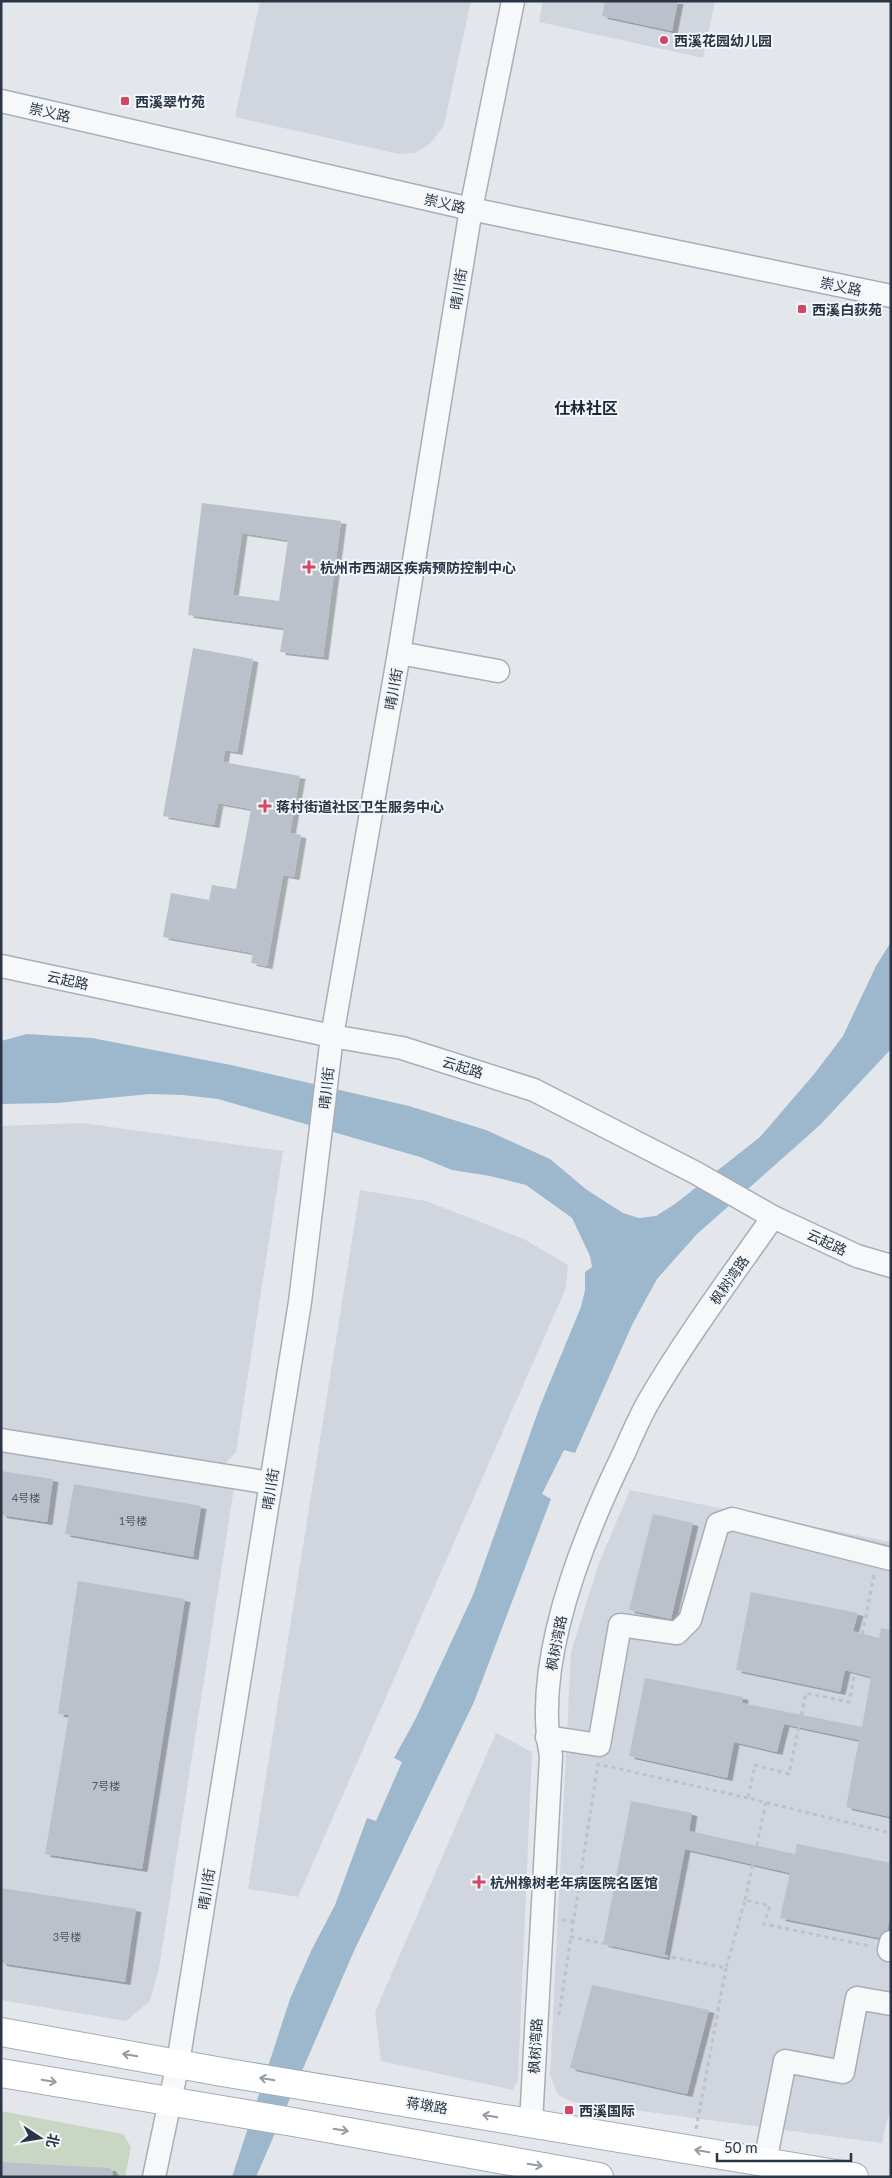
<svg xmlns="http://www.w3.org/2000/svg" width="892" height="2178" font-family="Lato,'Noto Sans SC',sans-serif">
<defs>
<filter id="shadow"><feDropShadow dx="5.5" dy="3" stdDeviation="0" flood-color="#0004"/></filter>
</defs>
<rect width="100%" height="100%" fill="#e3e7ec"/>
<g fill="#d1d6de">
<polygon points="260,1 471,1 444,125 431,143 415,153 399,154 235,117"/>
<polygon points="543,1 715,1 703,58 539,22"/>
<polygon points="82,1123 283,1151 236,1452 225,1464 1,1429 1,1126"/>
<polygon points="360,1190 426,1201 524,1239 568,1265 566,1288 298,1897 248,1889"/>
<polygon points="1,1450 234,1488 159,1968 150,2001 126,2021 1,2000"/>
<polygon points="630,1490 891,1542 891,2104 882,2143 573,2102 558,2095 550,2075 571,1652 599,1563"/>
<polygon points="496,1733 532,1752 518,2080 513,2090 381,2061 375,2012"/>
</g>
<polygon fill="#cad6c4" points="1,2111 123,2134 131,2147 125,2177 1,2177"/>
<polygon fill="#9db8cc" points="891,942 891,1049 820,1125 697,1234 657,1279 633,1323 575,1453 564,1450 542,1494 551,1499 474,1702 354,1951 256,2177 232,2177 290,1999 311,1951 335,1905 367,1818 376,1821 402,1762 394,1758 415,1720 473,1595 540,1406 581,1307 585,1290 585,1272 592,1267 590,1256 572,1218 526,1185 490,1176 452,1170 420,1157 218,1099 183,1095 150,1094 57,1103 1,1104 1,1041 27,1034 92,1038 231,1065 409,1106 486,1130 550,1159 587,1190 623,1213 639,1218 656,1216 675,1204 760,1137 815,1073 843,1036 876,966"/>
<g fill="#bac1ca" fill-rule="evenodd" filter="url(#shadow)">
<polygon points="605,1 678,1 672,31 602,16"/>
<path d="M202,503L341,521L323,657L280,652L284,628L188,615ZM242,533L288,540L279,601L233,595Z"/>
<polygon points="193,648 253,659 237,752 225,750 223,762 300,776 290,833 301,835 294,877 283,875 267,966 251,963 253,953 163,937 171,893 209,900 212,885 236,889 251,809 218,803 214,825 163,816"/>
<polygon points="1,1471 53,1479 47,1522 1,1515"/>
<polygon points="74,1484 201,1506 193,1557 65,1534"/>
<polygon points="653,1514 693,1523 671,1619 629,1610"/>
<polygon points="78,1581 185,1599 142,1869 45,1854 69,1715 58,1714"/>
<polygon points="751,1592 858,1613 853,1631 879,1638 881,1628 891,1630 891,1817 846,1807 859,1740 784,1724 777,1752 734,1742 727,1778 629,1756 645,1678 743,1697 742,1703 862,1727 871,1677 845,1670 840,1692 736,1670"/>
<polygon points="631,1801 692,1813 689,1831 795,1854 797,1844 891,1863 891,1914 885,1939 780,1918 790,1873 685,1849 664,1957 603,1944"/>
<polygon points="1,1888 136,1909 125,1982 1,1963"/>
<polygon points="592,1985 709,2010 687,2094 570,2068"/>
<polygon points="1,2162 110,2168 113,2172 112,2177 1,2177"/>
</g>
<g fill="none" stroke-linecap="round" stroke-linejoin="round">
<defs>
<g id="minor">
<polyline points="1,101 471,209 891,296"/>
<polyline points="399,653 498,671"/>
<polyline points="1,966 332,1036 402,1048 534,1090 696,1173 773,1217 857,1256 891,1266"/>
<polyline points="1,1440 271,1483"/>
<polyline points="547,1737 599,1745 620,1625 677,1633 690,1620 718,1524 732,1519 891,1559"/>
<polyline points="889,1950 891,1942"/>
<path d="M531,2123L551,1756C532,1662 583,1537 624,1453C632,1435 640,1416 650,1399C687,1336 731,1277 773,1217"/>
<polyline points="765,2162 785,2061 843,2072 857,1998 891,2004"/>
<polyline points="154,2177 178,2063 300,1302 332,1036 399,653 471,209 513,1"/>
</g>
<g id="major">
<polyline points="1,2032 222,2072 854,2177"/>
<polyline points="1,2073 293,2122 599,2177"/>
</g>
</defs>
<use href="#minor" stroke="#a8aeb7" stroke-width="25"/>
<use href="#major" stroke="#a2acb8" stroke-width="30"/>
<g stroke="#bdc2c7" stroke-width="3" stroke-dasharray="4 4" stroke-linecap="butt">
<polyline points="874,1575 849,1702 806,1693 789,1774 755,1765 748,1798 891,1833"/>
<polyline points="748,1798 598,1764 571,1937 726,1968 745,1900 770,1906 764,1924 870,1946"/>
<polyline points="745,1900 766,1802"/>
<polyline points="562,1920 574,1921"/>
<polyline points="559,2015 571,1937"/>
<polyline points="696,2129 726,1968"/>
</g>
<use href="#minor" stroke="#f6f8fa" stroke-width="22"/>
<use href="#major" stroke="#fff" stroke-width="28"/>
</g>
<defs><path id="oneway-shaft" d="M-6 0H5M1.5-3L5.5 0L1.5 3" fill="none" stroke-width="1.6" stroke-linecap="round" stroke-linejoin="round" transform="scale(1.25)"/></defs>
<g stroke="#949aa2">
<use href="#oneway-shaft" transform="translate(130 2055) rotate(-170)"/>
<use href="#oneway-shaft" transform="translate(267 2079) rotate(-171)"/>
<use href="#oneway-shaft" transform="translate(49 2081) rotate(10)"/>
<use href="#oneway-shaft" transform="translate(490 2116) rotate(-171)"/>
<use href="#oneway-shaft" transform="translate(341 2130) rotate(10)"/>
<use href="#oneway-shaft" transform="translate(702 2151) rotate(-171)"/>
<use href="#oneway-shaft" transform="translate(535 2165) rotate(10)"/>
</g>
<g fill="#d34666" stroke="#f3f6f9" stroke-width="2">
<circle cx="664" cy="40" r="5"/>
<rect x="120" y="96" width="10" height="10" rx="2.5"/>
<rect x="797" y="304" width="10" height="10" rx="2.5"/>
<path d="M306.5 559.5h5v5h5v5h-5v5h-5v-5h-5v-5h5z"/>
<path d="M262.5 798.5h5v5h5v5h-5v5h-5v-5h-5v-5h5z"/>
<path d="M476.5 1874.5h5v5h5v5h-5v5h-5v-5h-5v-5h5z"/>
<rect x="564" y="2105" width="10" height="10" rx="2.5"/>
</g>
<g text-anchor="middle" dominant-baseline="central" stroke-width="4" stroke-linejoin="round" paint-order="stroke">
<g font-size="11" fill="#4e5966">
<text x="26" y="1497">4号楼</text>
<text x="133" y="1520">1号楼</text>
<text x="106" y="1785">7号楼</text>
<text x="67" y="1936">3号楼</text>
</g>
<g font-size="14" font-weight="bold" fill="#2a3645" stroke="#f3f6f9" text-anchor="start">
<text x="674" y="40">西溪花园幼儿园</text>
<text x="135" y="101">西溪翠竹苑</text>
<text x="812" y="309">西溪白荻苑</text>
<text x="320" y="567">杭州市西湖区疾病预防控制中心</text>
<text x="276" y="806">蒋村街道社区卫生服务中心</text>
<text x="490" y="1882">杭州橡树老年病医院名医馆</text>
<text x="579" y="2110">西溪国际</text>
</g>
<g font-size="14" fill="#2a3645" stroke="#f3f6f9">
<text transform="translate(50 112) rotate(13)">崇义路</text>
<text transform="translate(445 203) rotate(13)">崇义路</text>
<text transform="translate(841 286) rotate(12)">崇义路</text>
<text transform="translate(458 289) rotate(-81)">晴川街</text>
<text transform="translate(393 689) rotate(-80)">晴川街</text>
<text transform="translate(68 980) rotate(12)">云起路</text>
<text transform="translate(463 1067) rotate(17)">云起路</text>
<text transform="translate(326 1088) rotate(-84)">晴川街</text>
<text transform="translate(827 1242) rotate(25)">云起路</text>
<text transform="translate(729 1280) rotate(-55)">枫树湾路</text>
<text transform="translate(270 1489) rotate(-81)">晴川街</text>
<text transform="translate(556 1643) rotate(-79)">枫树湾路</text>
<text transform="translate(206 1889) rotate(-81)">晴川街</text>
<text transform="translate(535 2046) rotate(-87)">枫树湾路</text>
<text transform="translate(427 2105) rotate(9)">蒋墩路</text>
</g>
<g font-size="16" font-weight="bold" fill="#1c2735" stroke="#f3f6f9">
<text x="586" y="407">仕林社区</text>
</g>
</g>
<rect width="892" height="2178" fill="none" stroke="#2a3645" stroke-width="5"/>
<g transform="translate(40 2138) rotate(102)" stroke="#f3f6f9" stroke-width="4" paint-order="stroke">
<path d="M0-4L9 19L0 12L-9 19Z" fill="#2a3645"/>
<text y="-8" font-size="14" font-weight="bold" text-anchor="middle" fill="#2a3645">北</text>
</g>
<path d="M717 2153v8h134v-8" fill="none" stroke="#2a3645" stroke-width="2.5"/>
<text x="724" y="2153" font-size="15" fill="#2a3645" stroke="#f3f6f9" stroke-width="4" paint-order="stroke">50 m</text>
</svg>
